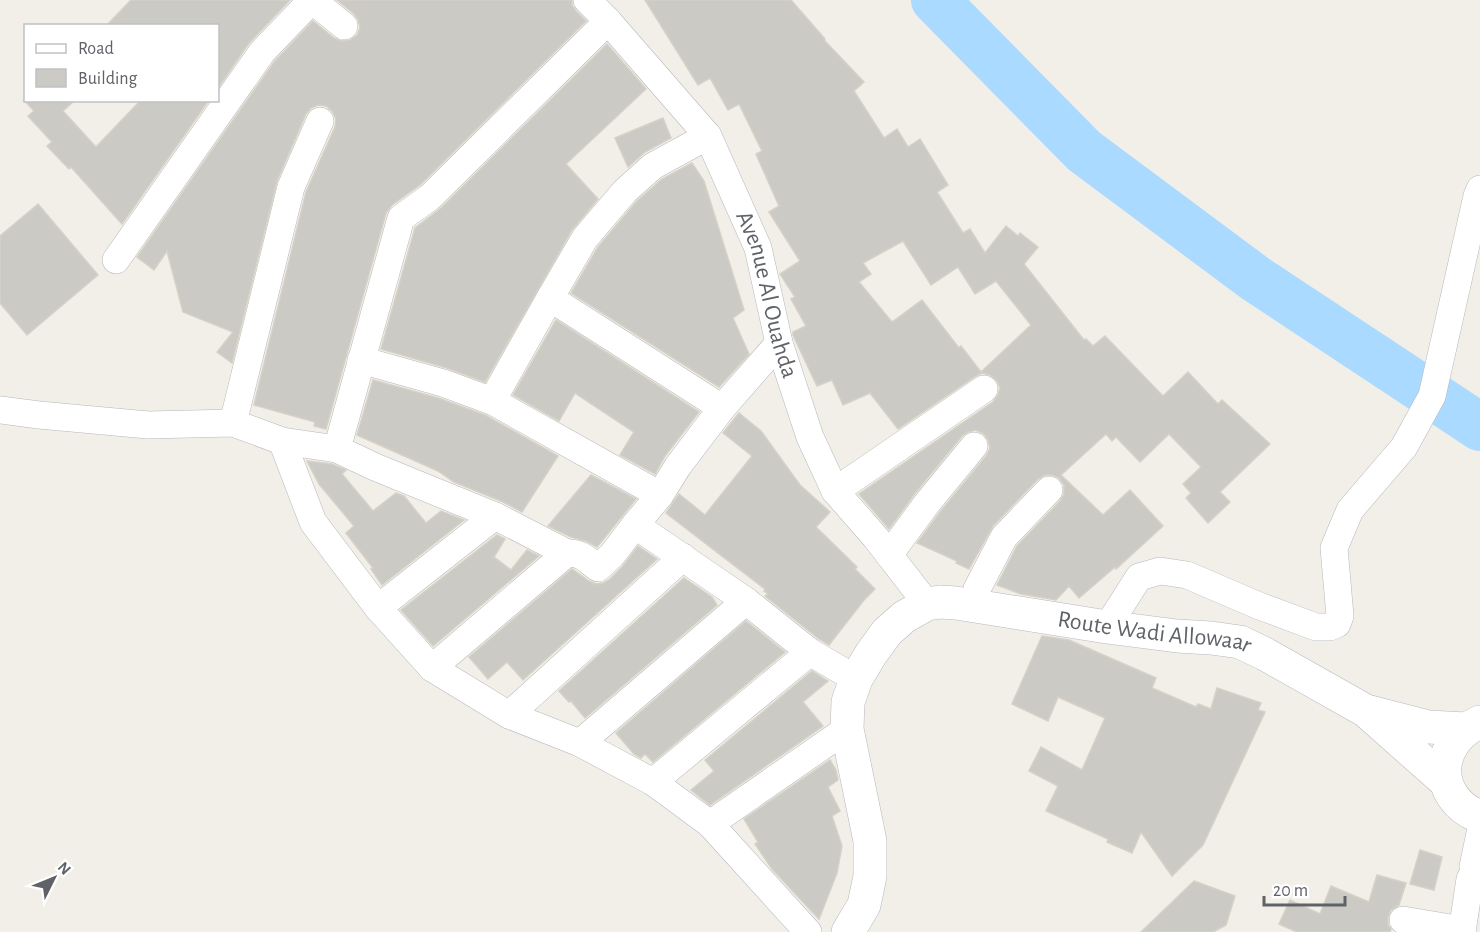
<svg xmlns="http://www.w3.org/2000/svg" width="1480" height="932" font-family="'Alegreya Sans',sans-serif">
<rect width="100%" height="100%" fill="#f1efe8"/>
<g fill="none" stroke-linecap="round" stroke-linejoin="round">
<polyline stroke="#aadaff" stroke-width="48" points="935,0 1084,151 1256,279 1480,427"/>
</g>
<g fill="#cccac5" stroke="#d6d1c6" stroke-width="1.5" fill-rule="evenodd">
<polygon points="131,0 290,0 249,43 218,88 218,26 106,26"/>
<polygon points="337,0 572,0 572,5 576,11 586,21 420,185 392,205 386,213 326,429 314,426 315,422 254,405 306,192 335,127 336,119 332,111 326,106 318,105 311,108 306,114 277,181 232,363 217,352 233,332 183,312 167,251 154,270 137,257 274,62 313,21 334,38 341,41 350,40 357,35 360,28 358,20 354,14"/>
<path d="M645,0H791L825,39L824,40L864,82L854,91L884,138L897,129L908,147L920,139L948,185L937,192L963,233L970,229L985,253L1006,226L1018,236L1020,233L1038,247L1024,264L1084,340L1086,339L1093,346L1105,336L1163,396L1188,372L1218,404L1222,400L1270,444L1220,492L1230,502L1208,523L1186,498L1191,493L1183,484L1201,467L1169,434L1140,462L1116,437L1112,441L1106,434L1061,475L1103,515L1130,490L1163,526L1116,569L1115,567L1079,598L1069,586L1056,600L1021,594L997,585L1017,546L1060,501L1064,494V485L1059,478L1053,475H1045L1038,479L993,526L969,569L956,563L957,561L917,543L940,512L986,456L990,448L988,440L984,434L976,430L968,432L962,436L916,492L889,529L859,494L993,402L998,395L1000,388L997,381L990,375L982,373L976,376L898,429L870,393L843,405L832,380L817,386L793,335V332L806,326L791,299L795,297L780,274L800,261L769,212L779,206L756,154L762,151L739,104L728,110L710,78L698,85ZM903,241L931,285L958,267L975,294L996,281L1031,325L981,372L961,346L959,348L922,300L892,322L859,282L871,274L863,263Z"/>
<polygon points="607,44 646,89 566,164 598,199 572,230 485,382 447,368 381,349 415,228 441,208"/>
<polygon points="24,100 75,100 63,111 96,147 141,100 209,100 122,224 71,167 69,169 47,146 52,142 28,116 34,111"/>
<polygon points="663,118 671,138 645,152 628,167 615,138"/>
<polygon points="692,163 704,181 744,310 733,318 749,354 719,387 571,293 598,247 636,202 662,179"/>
<polygon points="38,204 98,275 27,335 0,303 0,236"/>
<polygon points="556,320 699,412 665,456 655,474 620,455 634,432 575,393 559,421 513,395"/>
<polygon points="373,380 438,398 485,415 558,456 522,512 501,501 454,482 438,471 357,435"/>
<polygon points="739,413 761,431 800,485 830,512 816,527 857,567 855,569 875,589 864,600 829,645 819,639 765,596 768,594 764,591 765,589 666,513 679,494 705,515 752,456 723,433"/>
<polygon points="307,461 332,464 346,470 342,474 373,511 396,493 404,496 426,523 441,511 464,520 382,585 371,569 373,568 346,533 354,526 319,484"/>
<polygon points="591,475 636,499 597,547 586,541 571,537 548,526"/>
<polygon points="497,535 505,539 494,557 511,570 527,550 539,556 433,646 401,610"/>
<polygon points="638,546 657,559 523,680 507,662 488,679 469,657 572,569 589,581 596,584 603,583 609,580 623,566"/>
<polygon points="684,578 712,597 717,605 585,718 571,701 569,702 559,691"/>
<polygon points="746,621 785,652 653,762 645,754 641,758 634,754 616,733"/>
<polygon points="1042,636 1069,640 1156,678 1152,688 1196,707 1198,704 1211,709 1217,688 1261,703 1258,710 1265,712 1203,845 1172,876 1141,832 1132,853 1107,842 1108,839 1046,811 1058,786 1029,771 1041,747 1082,770 1105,718 1058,697 1048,721 1012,704"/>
<polygon points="812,671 828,681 803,702 823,726 710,805 691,790 714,771 705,760"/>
<polygon points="830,760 836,770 838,780 828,787 840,811 832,816 842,846 837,873 819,919 772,869 755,844 758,842 744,819"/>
<polygon points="1420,850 1442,857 1434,890 1410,884"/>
<polygon points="1377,875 1406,883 1399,905 1391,910 1388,917 1388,925 1391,929 1390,932 1297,932 1279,924 1290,900 1320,914 1331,886 1369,902"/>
<polygon points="1194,881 1235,896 1226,925 1213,932 1141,932"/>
</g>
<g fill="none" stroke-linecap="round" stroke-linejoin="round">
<defs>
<g id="minor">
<polyline points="312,0 344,26"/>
<path id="s1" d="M587,0L608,21L708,136L758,248L779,343L810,437L823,465L835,491L876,538L927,604"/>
<polyline points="116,260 262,52 312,0"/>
<polyline points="550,298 722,408 779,343"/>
<polyline points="361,360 443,383 492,401 660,495"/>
<polyline points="492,401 550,298 585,238 625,191 653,166 708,136"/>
<polyline points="722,408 678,466 660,495 635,525 746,601 810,652 856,679"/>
<path d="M0,410L39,415L148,425L233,423L282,441L337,449L375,467L495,516L567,553C581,552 588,561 598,568L612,555L635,525"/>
<polyline points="233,423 291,187 320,121"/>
<polyline points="282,441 313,522 378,608 432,668 509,715 580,743 653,782 710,824 808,932"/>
<polyline points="337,449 401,218 430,197 608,21"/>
<polyline points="835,491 984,389"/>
<polyline points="889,555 928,502 974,446"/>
<polyline points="975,606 977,589 1004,537 1049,490"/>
<polyline points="378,608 495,516"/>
<polyline points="1107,627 1139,577 1160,571 1187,575 1257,605 1316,627 1330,627 1337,624 1340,616 1334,548 1350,510 1404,447 1432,396 1477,196 1480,189"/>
<polyline points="432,668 567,553"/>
<polyline points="509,715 683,557"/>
<polyline points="580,743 746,601"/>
<polyline points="653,782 810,652"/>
<polyline points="710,824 847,729"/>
<polyline points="1473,867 1480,833"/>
<polyline points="1403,920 1462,930"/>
<polyline points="1462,932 1470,879"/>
</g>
<g id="tertiary">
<polyline points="1370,712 1428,727 1466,729"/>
<path d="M1480,722C1434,742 1432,798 1480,817"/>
<path id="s2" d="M848,932L864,905L870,876V841L847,729L848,702L856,679L871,654L887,632L904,617L927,604L940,602L956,603L1107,627L1177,636L1211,638L1240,642L1265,654L1366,711L1445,781"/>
</g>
</defs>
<use href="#minor" stroke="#b5b8bc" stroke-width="28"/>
<use href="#tertiary" stroke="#b5b8bc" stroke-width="34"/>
<use href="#minor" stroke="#fff" stroke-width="27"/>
<use href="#tertiary" stroke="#fff" stroke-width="33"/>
</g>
<g text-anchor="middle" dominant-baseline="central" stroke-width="4.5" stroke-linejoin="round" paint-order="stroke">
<g font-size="24" fill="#5f6368" stroke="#fff">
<text stroke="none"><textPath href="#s1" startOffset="352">Avenue Al Ouahda</textPath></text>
<text stroke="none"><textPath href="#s2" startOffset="597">Route Wadi Allowaar</textPath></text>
</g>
</g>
<rect x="24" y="24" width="195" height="78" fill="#ffffff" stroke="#bfc1c3" stroke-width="1.5"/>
<rect x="36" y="44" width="30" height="9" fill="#ffffff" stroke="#bfc1c3" stroke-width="1.5"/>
<text x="78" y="54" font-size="18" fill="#5f6368">Road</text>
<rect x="36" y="69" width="30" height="18" fill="#cccac5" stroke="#bfc1c3" stroke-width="1.5"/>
<text x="78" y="84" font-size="18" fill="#5f6368">Building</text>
<g transform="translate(54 878) rotate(47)" stroke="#ffffff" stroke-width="4.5" paint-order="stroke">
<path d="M0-4.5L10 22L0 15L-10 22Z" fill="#5f6368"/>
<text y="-9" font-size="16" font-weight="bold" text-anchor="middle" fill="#5f6368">N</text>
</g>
<path d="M1264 896v9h81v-9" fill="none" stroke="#5f6368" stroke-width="3"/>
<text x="1273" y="896" font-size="18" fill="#5f6368" stroke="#ffffff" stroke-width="4.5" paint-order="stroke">20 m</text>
</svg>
